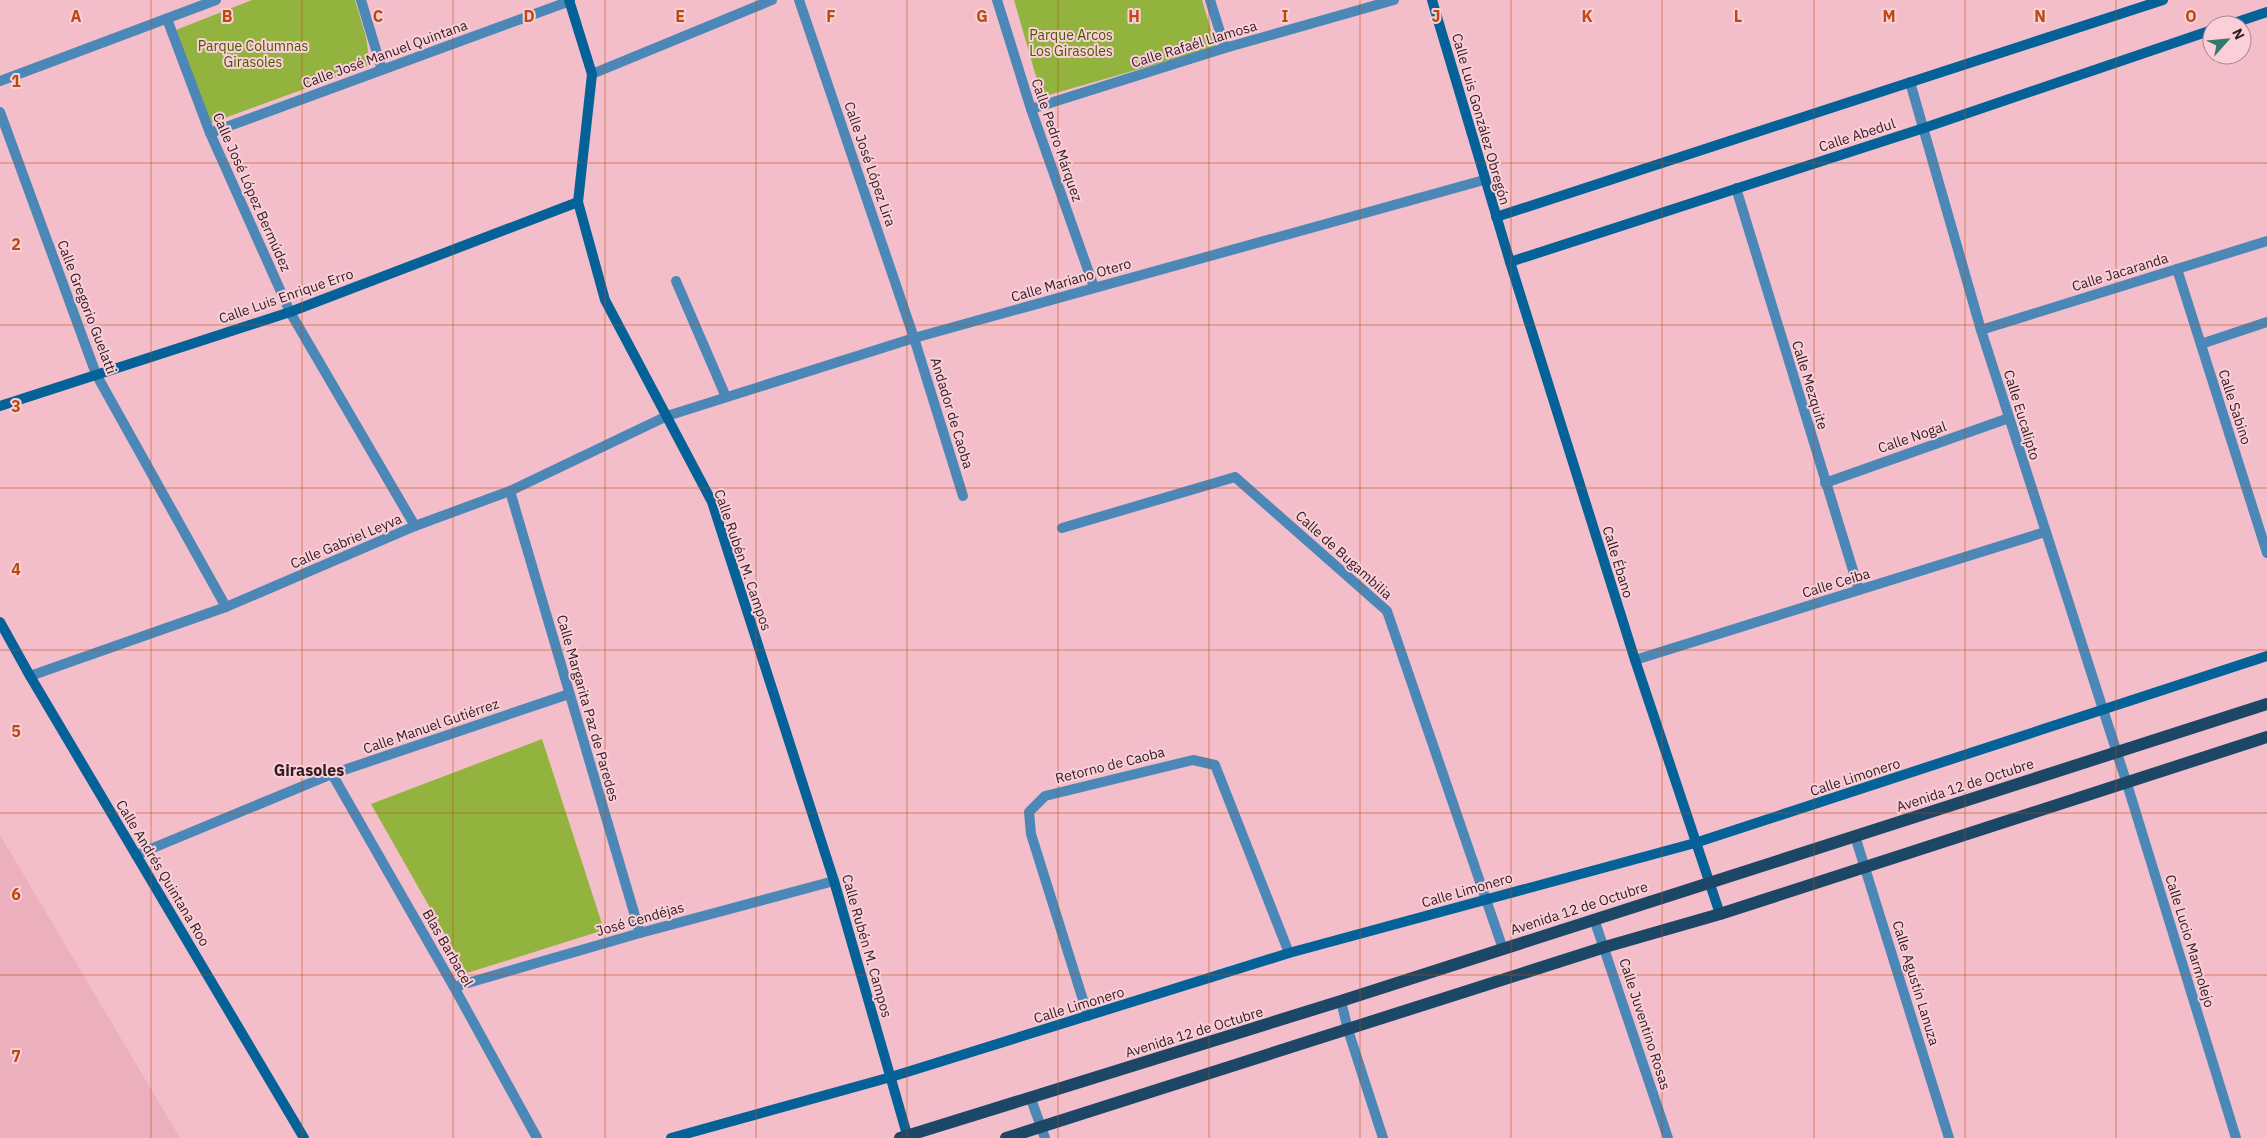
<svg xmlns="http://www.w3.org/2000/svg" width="2267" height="1138" font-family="'IBM Plex Sans',sans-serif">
<rect width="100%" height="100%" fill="#f3beca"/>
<polygon fill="#ebafbd" points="0,835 180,1138 0,1138"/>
<g fill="#92b43e">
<polygon points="252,0 355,0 366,37 370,65 211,123 176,30"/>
<polygon points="1014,0 1202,0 1216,47 1042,97"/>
<polygon points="542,739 604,930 467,973 371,804"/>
</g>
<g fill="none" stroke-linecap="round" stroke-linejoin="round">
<polyline stroke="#4b87b7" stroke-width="10" points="676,281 726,397"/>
<g stroke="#4b87b7" stroke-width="10">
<polyline points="361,0 382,70"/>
<polyline points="799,0 914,338 963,496"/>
<polyline points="997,0 1031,109 1094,287"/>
<polyline points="1210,0 1225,48"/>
<polyline points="167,19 210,133 290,312 415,526"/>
<polyline points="592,74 772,0"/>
<polyline points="0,81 216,0"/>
<polyline points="1910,82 1981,330 2127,784 2236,1138"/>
<polyline points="1031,109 1225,48 1394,0"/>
<polyline points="0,112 96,374 226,607"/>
<polyline points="210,133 570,1"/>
<polyline points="1736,188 1859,590"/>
<polyline points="2177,269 2267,553"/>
<polyline points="1981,330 2267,241"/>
<polyline points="2201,344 2267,322"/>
<polyline points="1825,483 2009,418"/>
<polyline points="510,491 640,933"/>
<polyline points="1062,528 1235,477 1387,611 1503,949"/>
<polyline points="1635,660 2045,532"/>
<polyline points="30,676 226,607 415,526 510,491 667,416 914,338 1484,180"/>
<polyline points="332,774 454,987 537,1138"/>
<polyline points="1855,836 1949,1138"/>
<polyline points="136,855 332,774 569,694"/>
<polyline points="1594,919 1668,1138"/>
<polyline points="454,987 640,933 834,881"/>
<polyline points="1341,1001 1348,1030 1383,1138"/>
<polyline points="1088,1016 1031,834 1029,812 1045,796 1193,760 1215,765 1289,953"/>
<polyline points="1031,1099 1045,1138"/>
</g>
<g stroke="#056299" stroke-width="10">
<polyline points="569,0 592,74 578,202 605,300 712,502 834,881 908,1138"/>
<polyline points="1432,0 1510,262 1635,660 1720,914"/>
<polyline points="2228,25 2267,12"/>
<polyline points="1496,217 2163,0"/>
<polyline points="1510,262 1924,128 2212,30"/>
<polyline points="0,406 290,312 578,202"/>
<polyline points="0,622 30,676 304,1138"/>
<polyline points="671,1138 891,1077 1289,953 1695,843 2267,656"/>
</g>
<g stroke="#1c4767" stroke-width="12">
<polyline points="900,1138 1341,1001 2267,704"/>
<polyline points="1006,1138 1605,947 1720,914 2267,737"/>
</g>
</g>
<path fill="none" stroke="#ba4a11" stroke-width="1" stroke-opacity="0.55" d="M151,0V1138M302,0V1138M453,0V1138M605,0V1138M756,0V1138M907,0V1138M1058,0V1138M1209,0V1138M1360,0V1138M1511,0V1138M1662,0V1138M1814,0V1138M1965,0V1138M2116,0V1138M0,163H2267M0,325H2267M0,488H2267M0,650H2267M0,813H2267M0,975H2267"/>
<g text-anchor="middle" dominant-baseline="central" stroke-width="4" stroke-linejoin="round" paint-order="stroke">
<g font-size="14" fill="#465b00" stroke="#facfd8">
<text x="1071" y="35">Parque Arcos<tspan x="1071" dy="16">Los Girasoles</tspan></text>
<text x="253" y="46">Parque Columnas<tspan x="253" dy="16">Girasoles</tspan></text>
</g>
<g font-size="14" fill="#2f1c21" stroke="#facfd8">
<text transform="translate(1194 44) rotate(-17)">Calle Rafaél Llamosa</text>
<text transform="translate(385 54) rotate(-20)">Calle José Manuel Quintana</text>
<text transform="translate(1481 119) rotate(74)">Calle Luis González Obregón</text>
<text transform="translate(1857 135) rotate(-18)">Calle Abedul</text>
<text transform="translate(1057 140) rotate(71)">Calle Pedro Márquez</text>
<text transform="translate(870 164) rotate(71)">Calle José López Lira</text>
<text transform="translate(252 192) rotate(66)">Calle José López Bermúdez</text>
<text transform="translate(2120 272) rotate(-17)">Calle Jacaranda</text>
<text transform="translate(1071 280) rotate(-16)">Calle Mariano Otero</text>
<text transform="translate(286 296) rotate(-19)">Calle Luis Enrique Erro</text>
<text transform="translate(87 307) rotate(69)">Calle Gregorio Guelatti</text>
<text transform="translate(1810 385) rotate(73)">Calle Mezquite</text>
<text transform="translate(2235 407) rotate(72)">Calle Sabino</text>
<text transform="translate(952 413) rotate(73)">Andador de Caoba</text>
<text transform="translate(2022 415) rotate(73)">Calle Eucalipto</text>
<text transform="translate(1912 437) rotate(-19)">Calle Nogal</text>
<text transform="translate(346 541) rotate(-23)">Calle Gabriel Leyva</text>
<text transform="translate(1344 555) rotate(42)">Calle de Bugambilia</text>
<text transform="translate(743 560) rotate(71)">Calle Rubén M. Campos</text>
<text transform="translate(1618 562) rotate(73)">Calle Ébano</text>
<text transform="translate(1836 583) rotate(-17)">Calle Ceiba</text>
<text transform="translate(588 708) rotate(74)">Calle Margarita Paz de Paredes</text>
<text transform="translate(431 726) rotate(-19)">Calle Manuel Gutiérrez</text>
<text transform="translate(1110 765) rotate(-14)">Retorno de Caoba</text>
<text transform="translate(1855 777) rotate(-18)">Calle Limonero</text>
<text transform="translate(1965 785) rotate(-18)">Avenida 12 de Octubre</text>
<text transform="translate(163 873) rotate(59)">Calle Andrés Quintana Roo</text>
<text transform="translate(1467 890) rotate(-16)">Calle Limonero</text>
<text transform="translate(1579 908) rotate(-18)">Avenida 12 de Octubre</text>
<text transform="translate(640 919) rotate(-16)">José Cendéjas</text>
<text transform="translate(2190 941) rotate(73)">Calle Lucio Marmolejo</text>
<text transform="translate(867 946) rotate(74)">Calle Rubén M. Campos</text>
<text transform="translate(448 948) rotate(60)">Blas Barbacel</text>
<text transform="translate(1916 983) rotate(73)">Calle Agustín Lanuza</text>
<text transform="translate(1079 1005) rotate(-17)">Calle Limonero</text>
<text transform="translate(1645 1024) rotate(72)">Calle Juventino Rosas</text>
<text transform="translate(1194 1032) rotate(-17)">Avenida 12 de Octubre</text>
</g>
<g font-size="16" font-weight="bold" fill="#2f1c21" stroke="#facfd8">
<text x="309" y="770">Girasoles</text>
</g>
</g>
<g font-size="16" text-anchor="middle" font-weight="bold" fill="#ba4a11" stroke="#facfd8" stroke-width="4" stroke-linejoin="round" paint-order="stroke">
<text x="76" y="22">A</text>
<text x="227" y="22">B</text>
<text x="378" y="22">C</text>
<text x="529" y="22">D</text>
<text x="680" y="22">E</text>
<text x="831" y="22">F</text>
<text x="982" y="22">G</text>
<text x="1134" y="22">H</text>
<text x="1285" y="22">I</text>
<text x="1436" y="22">J</text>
<text x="1587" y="22">K</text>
<text x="1738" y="22">L</text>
<text x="1889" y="22">M</text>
<text x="2040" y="22">N</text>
<text x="2191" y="22">O</text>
<text x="16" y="87">1</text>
<text x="16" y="250">2</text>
<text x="16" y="412">3</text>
<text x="16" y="575">4</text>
<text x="16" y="737">5</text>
<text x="16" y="900">6</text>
<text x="16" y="1062">7</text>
</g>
<g transform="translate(2227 40) rotate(63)"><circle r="24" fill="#facfd8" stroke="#a9878f"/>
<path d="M0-4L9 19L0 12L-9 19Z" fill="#337970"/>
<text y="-8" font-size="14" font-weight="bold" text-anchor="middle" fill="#2f1c21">N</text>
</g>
</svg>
